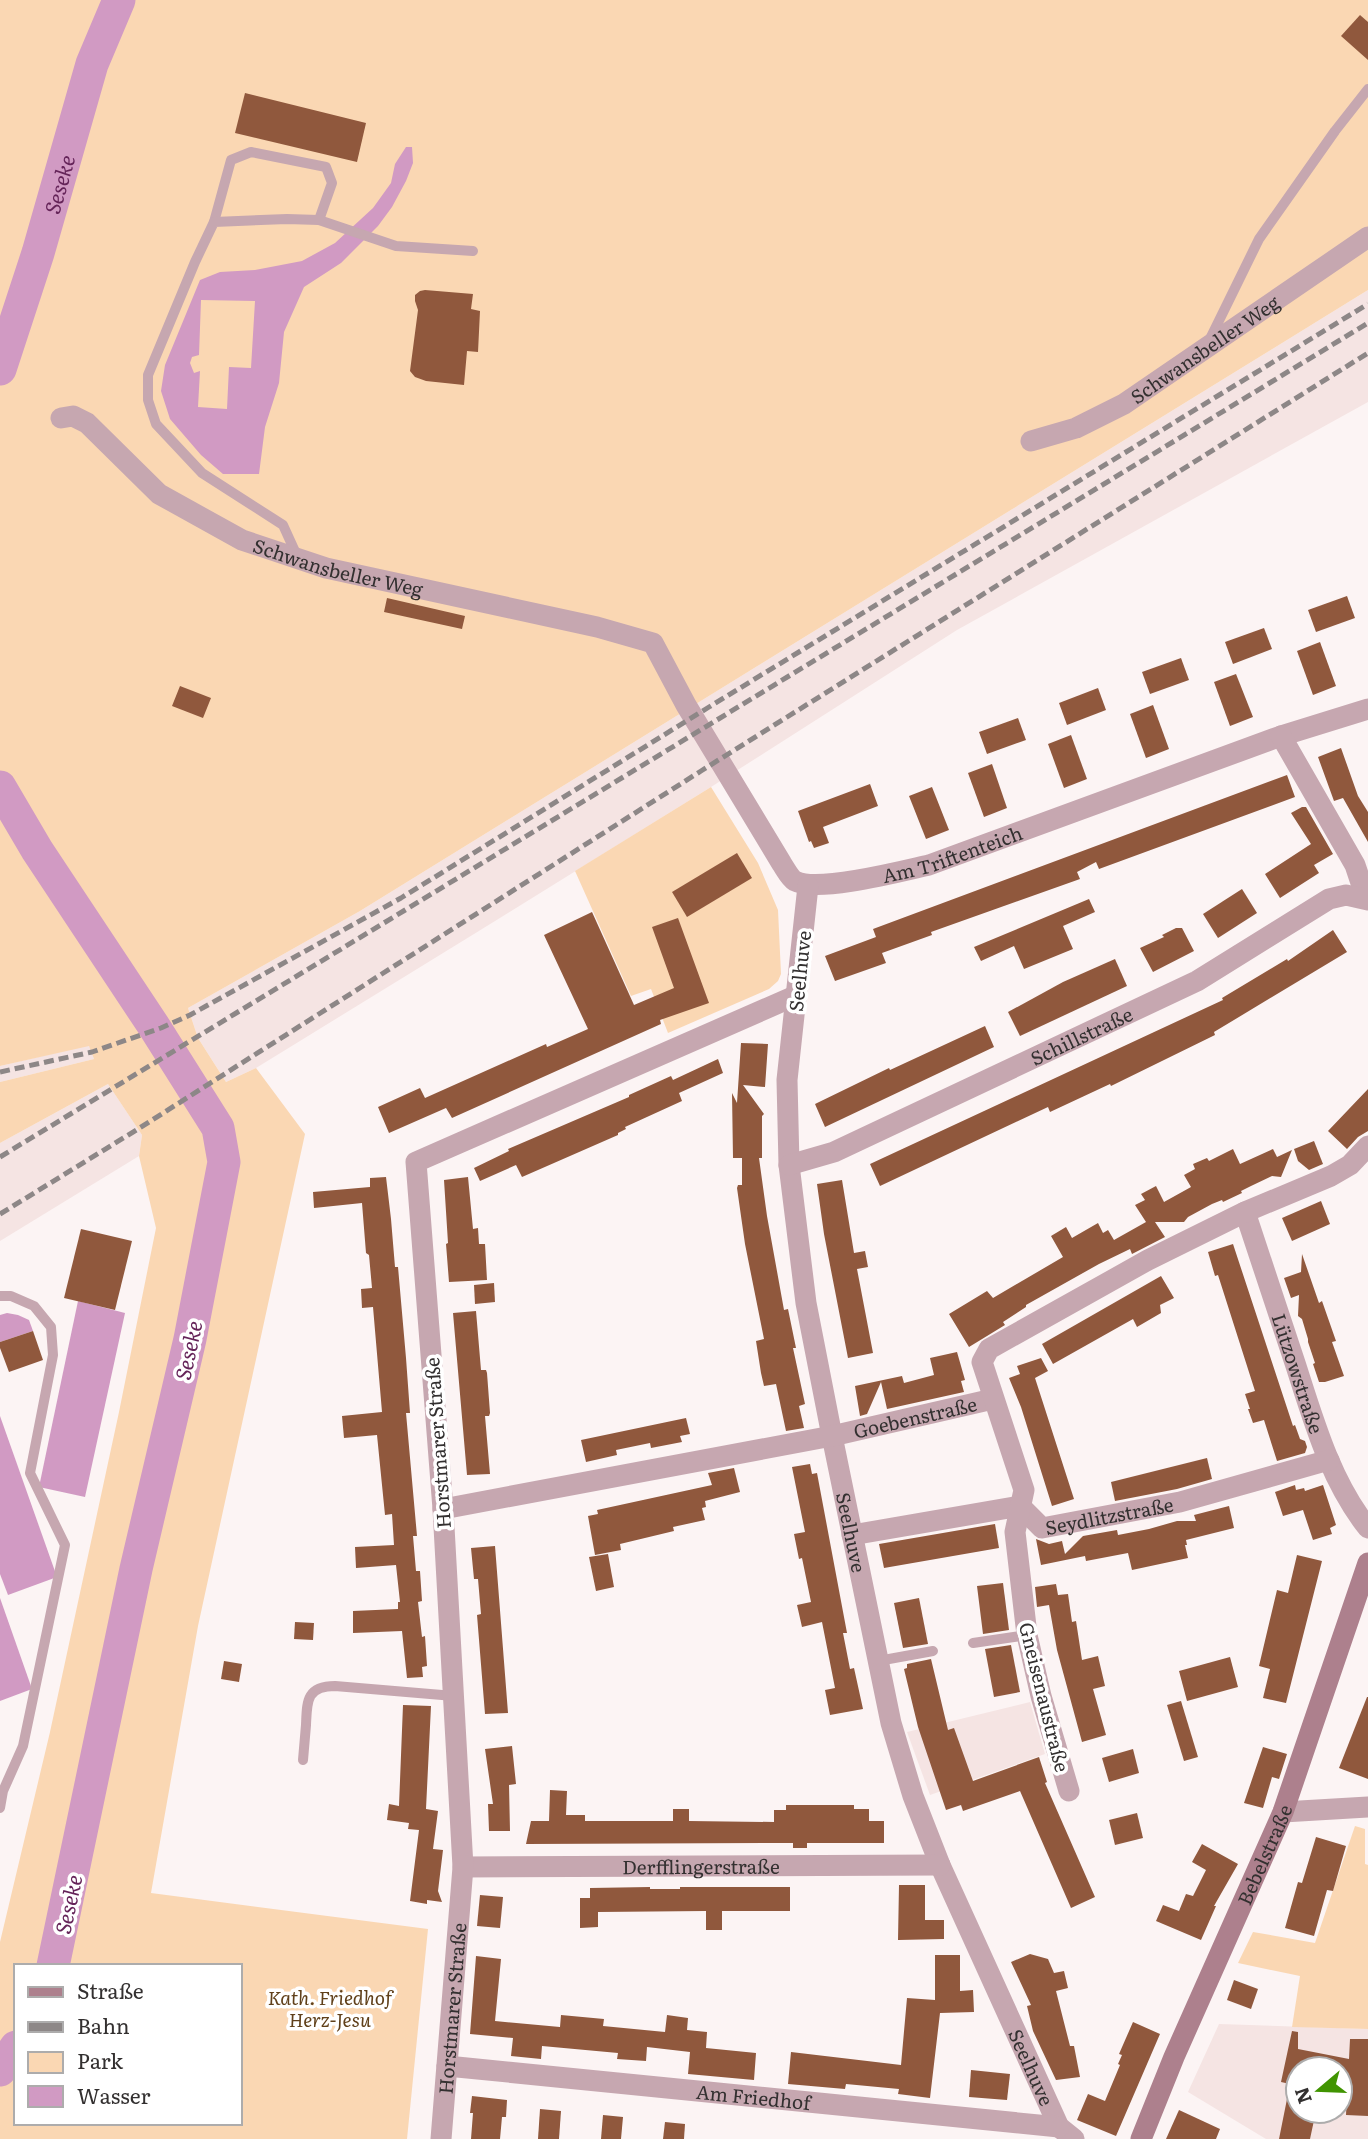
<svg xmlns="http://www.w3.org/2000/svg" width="1368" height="2139" font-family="Literata,serif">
<rect width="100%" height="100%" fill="#fcf4f4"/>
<g fill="#f5e4e3" fill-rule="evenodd">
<polygon points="1368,290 1368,402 957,630 711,787 474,934 256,1068 226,1082 198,1038 188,1008 360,911"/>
<polygon points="89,1045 94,1059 0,1082 0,1066"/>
<polygon points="108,1084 142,1135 139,1156 0,1241 0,1143"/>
<polygon points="1030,1702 1045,1754 930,1795 907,1732"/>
<path d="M1219,2024L1368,2029V2139H1266L1188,2092ZM1298,2069H1340V2111H1298Z"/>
</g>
<g fill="#fad7b3" fill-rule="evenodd">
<path d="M0,0H1368V290L360,911L188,1008L198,1038L226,1082L256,1068L305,1134L198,1626L151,1893L428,1929L407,2139H0V1942L50,1732L119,1412L156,1228L139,1156L142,1135L108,1084L0,1143V1082L94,1059L89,1046L0,1066ZM16,1966H240V2123H16Z"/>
<polygon points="711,787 758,863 778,910 781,974 778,981 769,989 668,1033 651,989 631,996 575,871"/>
<polygon points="1355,1826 1365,1829 1365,1864 1368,1865 1368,2029 1292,2027 1300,1976 1238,1963 1253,1932 1315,1943"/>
</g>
<g fill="#d19ac3" fill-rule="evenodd">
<path d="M406,147H412L413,163L406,181L392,207L378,226L341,263L304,287L284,332L279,383L265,427L259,474H223L201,455L170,419L161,391L165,365L200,280L220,272L255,270L302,261L335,243L373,208L391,183L395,164ZM201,300L255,301L251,368L229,367L227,409L198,407L200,371L194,373L190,363L192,357L199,355Z"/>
<polygon points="78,1301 125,1313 85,1497 39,1487"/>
<polygon points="7,1313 18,1315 29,1320 33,1331 0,1342 0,1315"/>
<polygon points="0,1416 57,1577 8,1595 0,1574"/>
<polygon points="0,1598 32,1689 0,1701"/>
</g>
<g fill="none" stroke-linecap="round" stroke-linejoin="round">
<g stroke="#d19ac3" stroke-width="33">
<path id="s1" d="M0,369L38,253L92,64L119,0"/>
<polyline points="0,787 37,850 155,1028 218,1128 224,1162 190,1339 136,1569 53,1966"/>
<polyline points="0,2070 16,2047"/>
</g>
</g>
<g fill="#90583d">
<polygon points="1360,15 1368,22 1368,60 1341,36"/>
<polygon points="245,93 366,123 357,162 235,133"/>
<polygon points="425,290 473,294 471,309 480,311 478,352 467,351 464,385 426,381 415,377 410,371 418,310 415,301 415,295 420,291"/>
<polygon points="1347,596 1355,618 1316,632 1308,610"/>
<polygon points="387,598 465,616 462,629 384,612"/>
<polygon points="1264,628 1272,649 1233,664 1225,642"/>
<polygon points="1320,642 1336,686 1313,695 1297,651"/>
<polygon points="1181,658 1189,680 1150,694 1142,672"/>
<polygon points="1236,674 1253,717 1230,726 1214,682"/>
<polygon points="180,686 211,698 203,718 172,706"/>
<polygon points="1098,688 1106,710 1067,725 1059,703"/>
<polygon points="1153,705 1169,749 1146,758 1130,714"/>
<polygon points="1018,718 1026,740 987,754 979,732"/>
<polygon points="1071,735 1087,779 1064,788 1048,744"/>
<polygon points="1341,748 1358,796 1368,812 1368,842 1343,798 1334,801 1318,757"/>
<polygon points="992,764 1007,808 984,817 968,773"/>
<polygon points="1287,775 1295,797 1099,869 1096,862 1077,872 1080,879 931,932 932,935 882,953 886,963 835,981 825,956 876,937 873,929"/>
<polygon points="870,784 878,806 823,827 829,843 814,848 811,841 809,842 798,811"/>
<polygon points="932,787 949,830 926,839 909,796"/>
<polygon points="1302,807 1306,807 1333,854 1314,865 1319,873 1280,898 1265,874 1311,844 1291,813"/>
<polygon points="737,853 752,878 687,917 672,892"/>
<polygon points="1242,889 1257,913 1218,938 1203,914"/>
<polygon points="1089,899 1095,912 1063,926 1073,949 1024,969 1014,946 981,961 974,947"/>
<polygon points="592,912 634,1005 674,988 652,927 678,918 709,1003 660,1020 661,1024 452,1118 446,1108 389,1133 378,1107 420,1088 425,1098 546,1044 547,1047 588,1029 544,935"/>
<polygon points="1176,928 1182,928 1194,951 1153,972 1140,948 1164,937 1162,935"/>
<polygon points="1333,930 1347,952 1214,1032 1215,1035 1111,1086 1110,1084 1050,1112 1048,1107 880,1186 870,1164 1223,1000 1222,998 1287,959 1288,961"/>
<polygon points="1115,959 1127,986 1020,1036 1008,1012 1063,982"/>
<polygon points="985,1026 994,1047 825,1127 815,1104 889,1068 890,1070"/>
<polygon points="741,1043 768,1044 765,1087 743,1085 764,1114 762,1116 762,1158 759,1158 767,1216 784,1310 788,1309 796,1348 793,1348 805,1404 799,1406 804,1428 786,1431 776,1384 764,1386 761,1373 756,1341 764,1339 745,1244 737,1188 738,1185 742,1185 742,1158 733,1158 732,1093 737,1103"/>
<polygon points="718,1059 723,1073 679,1093 682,1101 625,1127 626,1129 618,1133 618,1135 522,1177 516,1165 480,1181 474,1168 509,1151 508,1149 629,1097 629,1095 671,1076 673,1080"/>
<polygon points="1368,1089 1368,1131 1358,1137 1347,1149 1328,1131"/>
<polygon points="1314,1141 1323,1164 1309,1170 1298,1161 1294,1149"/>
<polygon points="1233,1149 1240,1164 1273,1149 1277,1157 1292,1150 1281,1177 1272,1176 1251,1186 1241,1191 1242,1193 1223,1202 1222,1200 1212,1204 1188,1217 1184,1222 1155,1222 1165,1237 1132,1254 1130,1249 1099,1264 1026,1305 1026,1307 1003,1322 1005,1325 969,1347 949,1314 987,1291 993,1298 1063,1257 1051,1236 1066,1227 1072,1238 1098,1223 1103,1233 1108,1230 1114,1240 1146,1222 1135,1205 1145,1200 1141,1194 1156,1186 1164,1202 1191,1187 1184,1175 1195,1169 1193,1164 1207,1158 1209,1161"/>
<polygon points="386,1177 391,1219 395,1267 398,1267 406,1358 410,1413 406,1413 417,1536 413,1536 416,1571 420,1571 422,1601 418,1602 422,1637 425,1636 427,1666 422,1667 423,1677 407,1678 402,1631 353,1633 353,1611 398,1609 398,1602 400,1602 396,1565 356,1568 355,1547 394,1545 392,1514 385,1515 377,1435 344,1438 342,1416 382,1412 373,1307 362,1308 361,1289 372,1288 369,1255 366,1253 362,1203 314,1208 313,1192 370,1187 370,1178"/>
<polygon points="468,1177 473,1229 478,1228 479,1244 485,1244 487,1280 449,1282 446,1244 448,1243 444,1180"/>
<polygon points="842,1180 854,1253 865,1251 868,1267 857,1269 873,1353 848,1358 824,1234 817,1184"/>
<polygon points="1321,1201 1330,1224 1292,1241 1282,1218"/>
<polygon points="81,1229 132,1241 115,1310 64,1298"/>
<polygon points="1233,1244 1293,1426 1295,1425 1300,1439 1305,1441 1307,1447 1305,1453 1277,1461 1264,1420 1253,1423 1248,1409 1250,1409 1245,1394 1255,1391 1218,1275 1215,1276 1208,1252"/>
<polygon points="1302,1254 1319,1303 1322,1301 1336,1341 1332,1342 1344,1376 1325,1382 1319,1382 1313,1364 1315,1363 1308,1342 1308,1339 1302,1319 1298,1316 1299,1295 1291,1298 1284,1278 1301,1272"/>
<polygon points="1161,1276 1174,1298 1160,1305 1161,1313 1137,1327 1133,1319 1053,1364 1042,1344"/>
<polygon points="494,1283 495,1302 475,1304 474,1285"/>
<polygon points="476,1311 481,1370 486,1370 487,1373 490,1413 489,1416 485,1416 490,1474 467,1475 453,1313"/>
<polygon points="33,1331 43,1360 9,1372 0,1348 0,1342"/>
<polygon points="957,1352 965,1380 961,1381 964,1392 887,1409 881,1382 867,1414 860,1416 855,1386 902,1376 904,1383 934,1375 930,1358"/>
<polygon points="1041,1358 1048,1371 1035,1378 1074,1499 1052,1506 1021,1407 1009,1378 1020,1374 1017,1366"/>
<polygon points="686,1418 690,1434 680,1436 682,1442 651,1448 650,1443 616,1450 617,1455 586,1462 581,1440"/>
<polygon points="1207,1458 1212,1479 1177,1489 1115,1501 1111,1482"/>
<polygon points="810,1464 812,1474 817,1473 847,1633 843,1633 850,1669 854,1668 863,1709 830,1715 825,1690 835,1688 822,1622 802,1627 797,1605 811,1602 802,1558 799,1559 794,1534 805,1532 792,1467"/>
<polygon points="734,1468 740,1492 705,1501 706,1507 702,1508 705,1520 673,1527 674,1531 620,1544 621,1550 595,1555 588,1516 598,1514 597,1510 712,1485 708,1473"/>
<polygon points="1295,1485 1296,1490 1304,1488 1305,1491 1323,1485 1336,1525 1330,1528 1332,1534 1313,1540 1303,1510 1283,1516 1275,1492"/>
<polygon points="1229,1506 1234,1528 1186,1540 1187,1545 1185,1545 1188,1558 1132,1570 1128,1553 1086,1561 1085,1556 1041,1565 1036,1539 1049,1544 1062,1541 1065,1554 1083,1536 1117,1530 1118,1535 1149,1529 1177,1521 1196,1521 1194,1515"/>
<polygon points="995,1524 999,1548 884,1568 879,1544"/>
<polygon points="495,1546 508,1713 485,1714 477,1615 481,1614 478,1579 474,1579 471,1548"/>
<polygon points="608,1554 614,1587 596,1591 589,1557"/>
<polygon points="1297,1555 1322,1561 1286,1703 1263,1698 1270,1669 1259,1666 1277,1590 1288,1593"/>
<polygon points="1003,1583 1009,1630 983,1634 977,1586"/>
<polygon points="1056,1584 1058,1595 1068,1594 1072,1622 1076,1621 1082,1660 1098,1656 1105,1686 1093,1689 1106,1735 1082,1742 1057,1650 1049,1605 1037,1607 1035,1587"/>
<polygon points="919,1598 928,1644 903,1648 894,1603"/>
<polygon points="295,1622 314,1623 313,1640 294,1639"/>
<polygon points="1011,1645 1020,1692 994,1697 985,1649"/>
<polygon points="1230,1657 1238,1687 1187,1701 1179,1671"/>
<polygon points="931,1659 948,1730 954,1728 973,1781 1039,1757 1047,1782 1045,1783 1095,1897 1071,1908 1020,1791 963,1811 961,1805 946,1810 918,1727 904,1669 907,1668 907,1664"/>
<polygon points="224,1661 242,1664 239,1682 221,1679"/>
<polygon points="1367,1697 1368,1697 1368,1779 1339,1768"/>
<polygon points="1181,1701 1198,1757 1184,1761 1167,1705"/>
<polygon points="403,1705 431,1706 426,1809 438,1811 433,1849 443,1850 438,1891 442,1902 427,1900 427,1904 410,1901 419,1830 408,1829 409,1823 387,1820 389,1804 399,1806"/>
<polygon points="512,1746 516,1784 509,1785 510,1831 489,1831 488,1804 493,1804 485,1749"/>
<polygon points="1263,1747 1287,1754 1279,1779 1272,1777 1263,1808 1244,1803"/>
<polygon points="1133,1749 1139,1773 1109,1782 1102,1758"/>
<polygon points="550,1790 567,1791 566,1815 585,1815 585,1821 673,1821 673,1809 689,1809 689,1821 774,1822 774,1810 786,1810 786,1805 854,1805 854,1809 869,1809 869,1821 884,1821 884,1843 807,1843 807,1848 793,1848 793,1843 526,1844 531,1821 549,1821"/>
<polygon points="1137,1813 1143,1838 1115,1845 1109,1820"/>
<polygon points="1316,1837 1346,1846 1333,1891 1327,1890 1314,1936 1285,1928 1298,1882 1302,1883"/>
<polygon points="1202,1844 1238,1864 1214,1906 1216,1906 1201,1940 1156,1921 1163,1905 1179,1911 1186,1894 1193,1896 1206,1870 1192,1862"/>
<polygon points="899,1885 925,1885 925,1920 944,1920 944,1939 898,1940"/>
<polygon points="650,1887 650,1889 680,1889 680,1887 790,1887 790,1911 722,1911 722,1930 706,1930 706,1911 598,1912 598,1927 580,1928 580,1898 590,1898 590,1888"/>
<polygon points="480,1895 503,1897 500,1928 477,1926"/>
<polygon points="1030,1954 1048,1959 1054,1973 1064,1971 1068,1988 1056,1991 1070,2046 1074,2046 1080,2077 1056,2080 1033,2031 1027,2006 1031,2005 1011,1962"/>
<polygon points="935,1955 960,1955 960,1991 973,1990 974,2012 940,2013 930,2098 898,2094 899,2089 846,2084 845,2089 788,2084 791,2052 901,2065 907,1998 935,2000"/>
<polygon points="476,1956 501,1959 495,2021 560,2027 561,2015 604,2019 603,2026 665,2032 667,2015 688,2018 687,2030 707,2032 706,2048 756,2053 754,2080 688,2074 690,2052 647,2047 646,2061 617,2059 618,2053 542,2046 541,2059 511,2056 513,2038 470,2034"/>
<polygon points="1234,1980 1258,1989 1251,2009 1227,2000"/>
<polygon points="1133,2022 1160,2034 1116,2136 1077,2120 1088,2094 1105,2101 1120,2065 1118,2064 1122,2055 1119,2054"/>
<polygon points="1292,2031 1298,2032 1298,2049 1349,2059 1350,2039 1368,2039 1368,2116 1346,2115 1347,2093 1340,2092 1340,2069 1298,2069 1298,2111 1316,2111 1310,2139 1279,2139 1290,2084 1281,2082"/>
<polygon points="971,2070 1010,2074 1007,2100 969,2097"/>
<polygon points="472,2096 507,2100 506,2117 502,2117 500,2139 471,2139 473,2113 470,2113"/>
<polygon points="540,2109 561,2111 559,2139 538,2139"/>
<polygon points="1179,2110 1220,2129 1216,2139 1166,2139"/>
<polygon points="603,2115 623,2117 621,2139 601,2139"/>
<polygon points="665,2122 685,2124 684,2139 663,2139"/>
</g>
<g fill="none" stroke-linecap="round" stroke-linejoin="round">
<g stroke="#c6a7b0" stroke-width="10">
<polyline points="214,222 231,160 251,152 326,167 332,183 319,220"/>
<polyline points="1209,341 1259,239 1335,131 1368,89"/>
<polyline points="298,558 283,525 202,473 156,424 148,400 148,375 195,262 214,222 287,219 319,220 396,246 473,251"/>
<polyline points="0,1296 11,1296 34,1306 51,1327 53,1355 30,1473 65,1545 23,1746 3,1791 0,1808"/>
<polyline points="973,1643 1027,1635"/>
<polyline points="878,1661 933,1651"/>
<path d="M303,1760C304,1748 305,1737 306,1725C307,1702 306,1686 335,1686L454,1696"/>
</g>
<g stroke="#c6a7b0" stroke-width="21">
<path id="s2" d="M61,418L73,416L87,423L159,494L242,540L326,568L597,627L653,643L686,705L782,864C786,870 790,878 795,881C818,893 902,871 929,865L1281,736L1368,709"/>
<path id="s3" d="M1031,441L1076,428L1124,404L1368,237"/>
<polyline points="1281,736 1355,865 1366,898"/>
<path id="s4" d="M808,886L787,1080L789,1165L806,1303L832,1436L891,1723L913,1796L940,1865L1059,2127L1074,2139"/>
<path id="s5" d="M789,1165L834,1152L1197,981L1329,899L1346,895L1368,900"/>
<path id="s6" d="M1245,1212C1262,1263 1279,1315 1296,1366C1314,1422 1331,1482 1368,1528"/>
<path id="s7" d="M443,1509L832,1436L993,1399"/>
<path id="s8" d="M852,1535L1020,1506L1042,1528L1180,1502L1329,1460"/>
<polyline points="1069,1791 1041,1696 1027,1635 1015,1532 1024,1490 982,1362 989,1349 1148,1260 1245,1212 1331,1176 1350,1165 1368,1146"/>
<polyline points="1283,1812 1368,1807"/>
<path id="s9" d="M463,1867L940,1865"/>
<path id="s10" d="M447,2066L1059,2127"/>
<path id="s11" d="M441,2139L463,1867L443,1509L416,1162L797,995"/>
</g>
<path stroke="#ad808d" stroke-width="21" id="s12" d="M1141,2139L1174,2057L1283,1812L1368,1563"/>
<g stroke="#8d8787" stroke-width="5" stroke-dasharray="10 5" stroke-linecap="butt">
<polyline points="0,1072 92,1052 161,1028 190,1015 401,898 709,707 1368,304"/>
<polyline points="0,1157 1368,323"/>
<polyline points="0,1214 138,1129 701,771 1368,353"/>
</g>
</g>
<g text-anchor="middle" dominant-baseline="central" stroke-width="7" stroke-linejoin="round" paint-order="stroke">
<g font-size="19" fill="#333030" stroke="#fff">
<text stroke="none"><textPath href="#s3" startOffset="198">Schwansbeller Weg</textPath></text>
<text stroke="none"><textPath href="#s2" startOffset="324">Schwansbeller Weg</textPath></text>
<text stroke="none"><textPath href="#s2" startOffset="1087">Am Triftenteich</textPath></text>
<text transform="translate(799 971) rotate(-84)">Seelhuve</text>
<text stroke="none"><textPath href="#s5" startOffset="320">Schillstraße</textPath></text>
<text stroke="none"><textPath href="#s6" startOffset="170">Lützowstraße</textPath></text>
<text stroke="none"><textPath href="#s7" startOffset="481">Goebenstraße</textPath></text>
<text transform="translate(437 1443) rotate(-94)">Horstmarer Straße</text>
<text stroke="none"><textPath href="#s8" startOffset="270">Seydlitzstraße</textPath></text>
<text stroke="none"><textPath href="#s4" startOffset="653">Seelhuve</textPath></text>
<text transform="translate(1045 1697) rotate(76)">Gneisenaustraße</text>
<text stroke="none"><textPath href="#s12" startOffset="310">Bebelstraße</textPath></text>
<text stroke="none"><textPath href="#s9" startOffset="238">Derfflingerstraße</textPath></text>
<text stroke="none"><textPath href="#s11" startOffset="131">Horstmarer Straße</textPath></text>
<text stroke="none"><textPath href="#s4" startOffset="1220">Seelhuve</textPath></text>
<text stroke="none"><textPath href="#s10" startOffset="308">Am Friedhof</textPath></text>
</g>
<g font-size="19" font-style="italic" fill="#60401a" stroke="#fff">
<text x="330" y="1997">Kath. Friedhof<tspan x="330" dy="22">Herz-Jesu</tspan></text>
</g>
<g font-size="21" font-style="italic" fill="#652459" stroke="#fff">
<text stroke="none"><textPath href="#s1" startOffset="194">Seseke</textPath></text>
<text transform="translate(187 1350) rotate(-78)">Seseke</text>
<text transform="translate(67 1904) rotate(-78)">Seseke</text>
</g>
</g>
<rect x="14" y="1964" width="228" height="161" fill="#ffffff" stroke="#adacac" stroke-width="2"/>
<rect x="28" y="1987" width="35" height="10" fill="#ad808d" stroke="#adacac" stroke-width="2"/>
<text x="77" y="1999" font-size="21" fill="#333030">Straße</text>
<rect x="28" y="2022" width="35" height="10" fill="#8d8787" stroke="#adacac" stroke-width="2"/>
<text x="77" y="2034" font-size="21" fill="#333030">Bahn</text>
<rect x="28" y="2052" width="35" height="21" fill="#fad7b3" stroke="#adacac" stroke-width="2"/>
<text x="77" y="2069" font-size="21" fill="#333030">Park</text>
<rect x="28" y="2086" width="35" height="21" fill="#d19ac3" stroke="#adacac" stroke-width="2"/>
<text x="77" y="2104" font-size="21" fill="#333030">Wasser</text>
<g transform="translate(1319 2090) rotate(251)"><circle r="33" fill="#ffffff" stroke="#adacac" stroke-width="2"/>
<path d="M0-5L12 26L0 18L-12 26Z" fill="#409401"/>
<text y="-10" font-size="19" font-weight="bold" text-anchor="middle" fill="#333030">N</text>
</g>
</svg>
